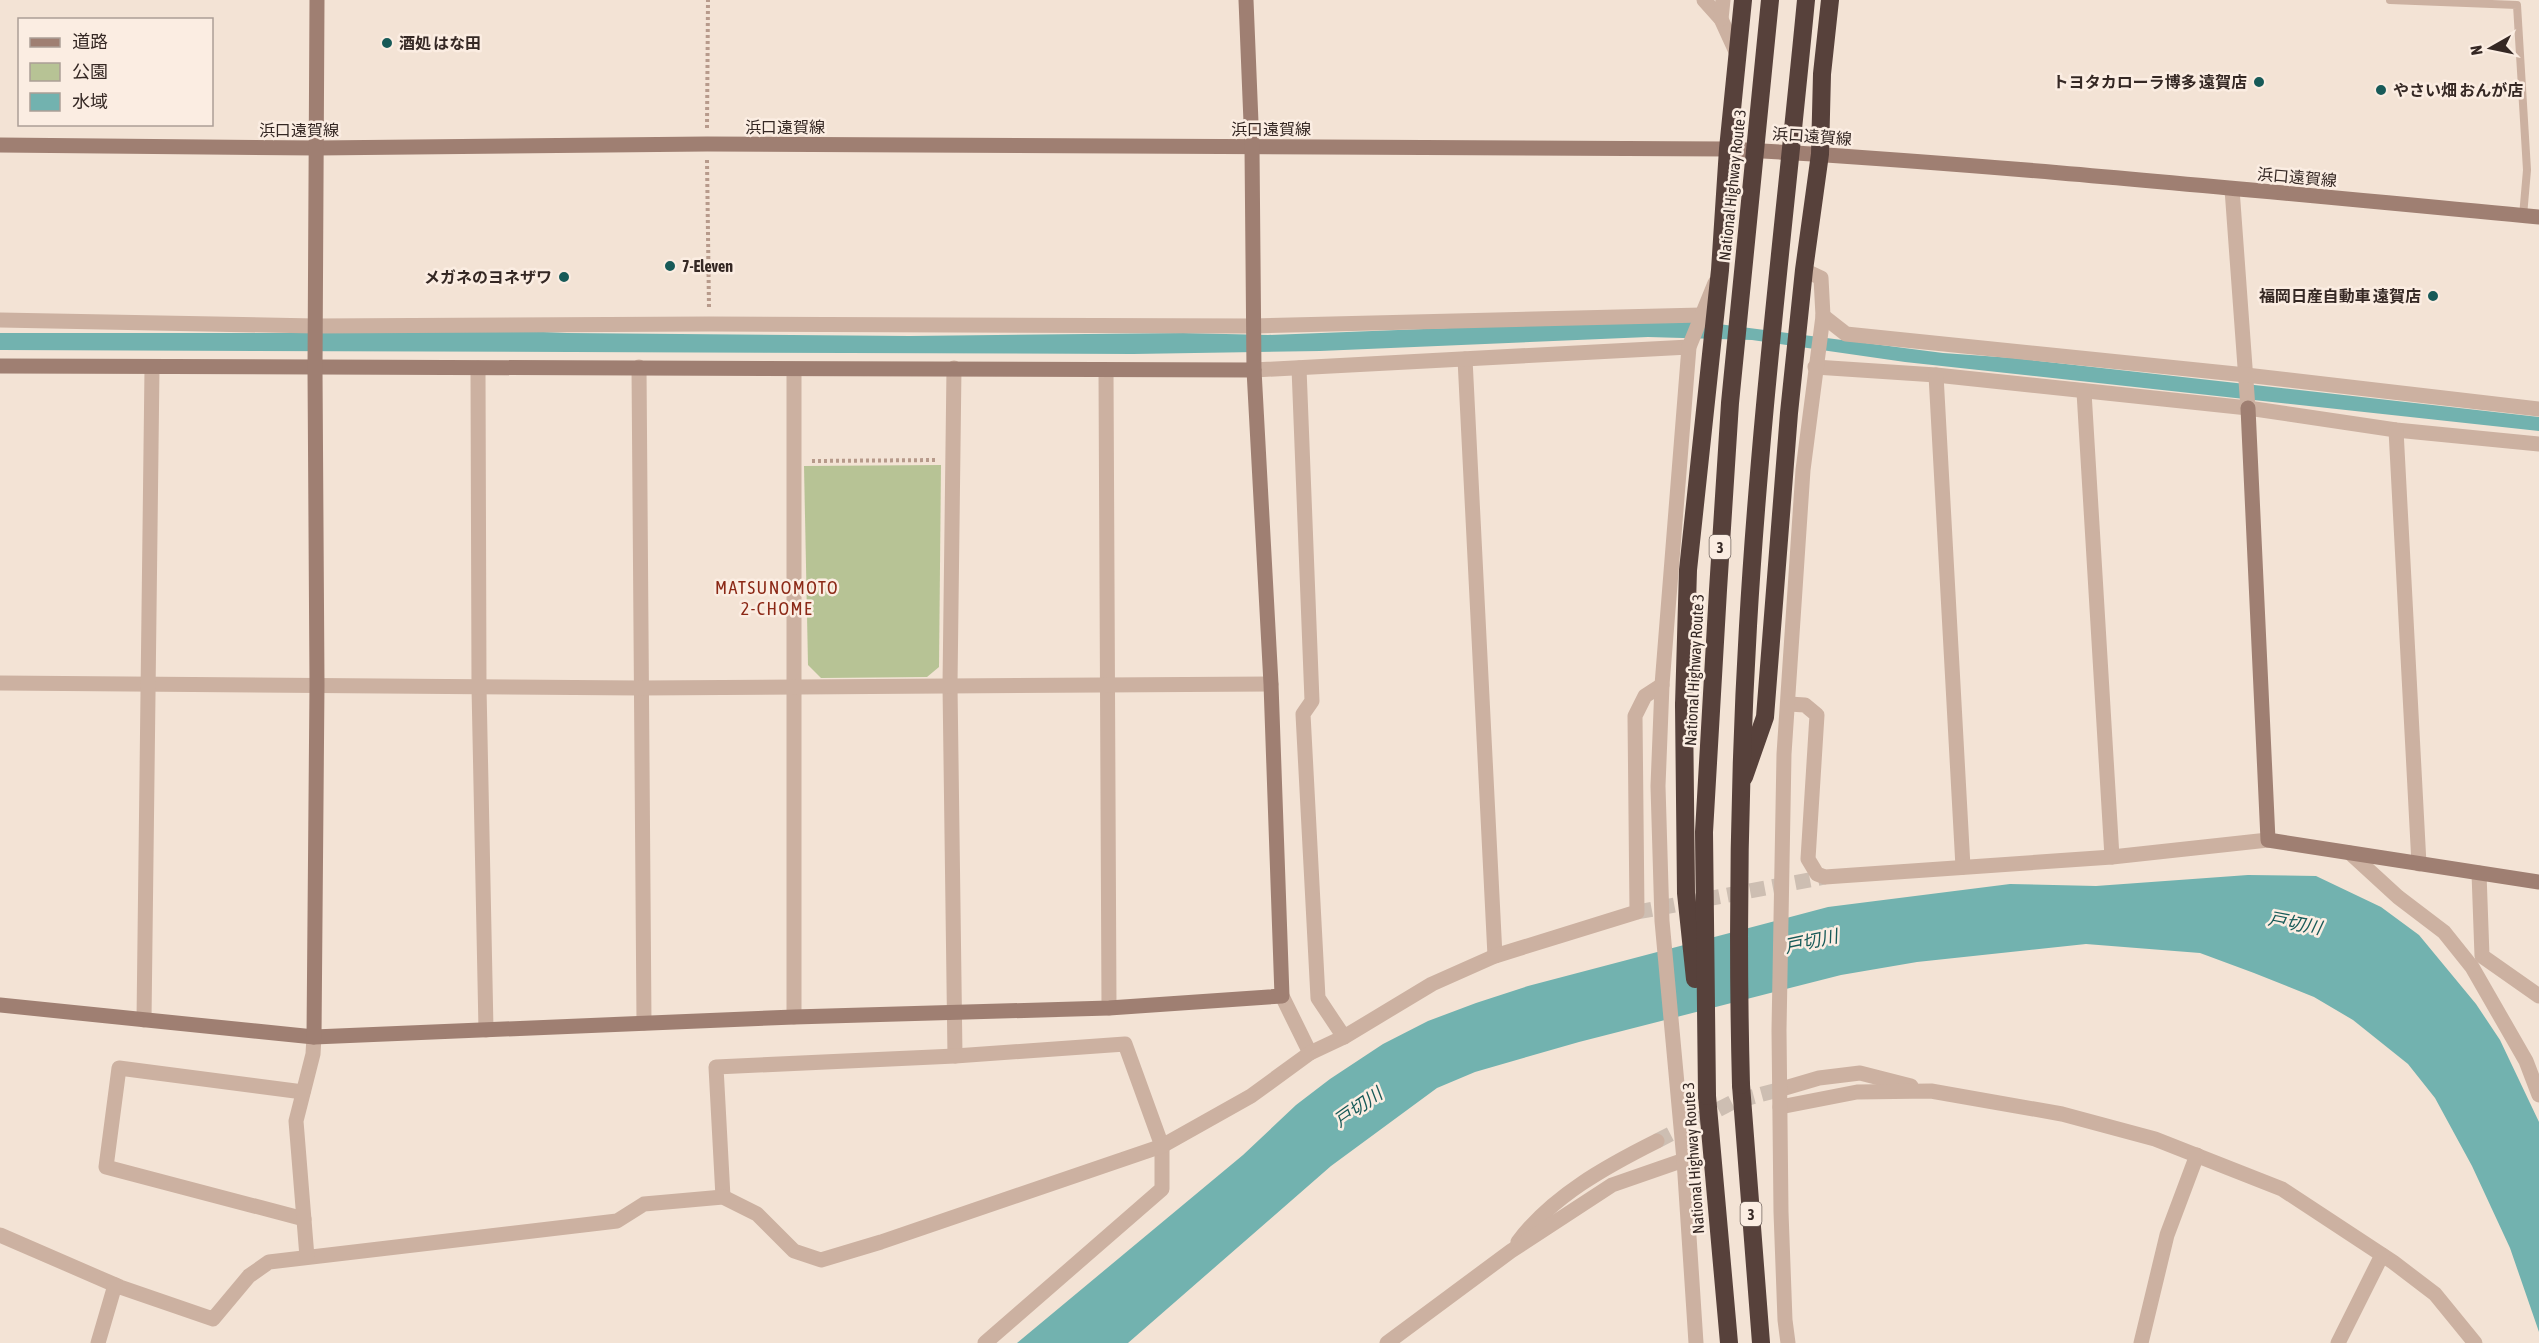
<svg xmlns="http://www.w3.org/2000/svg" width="2539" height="1343" font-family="'Asap Condensed','Noto Sans JP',sans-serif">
<rect width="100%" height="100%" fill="#f3e3d5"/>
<polygon fill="#b7c395" points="941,465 939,667 927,677 821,678 808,665 804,466"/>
<g fill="#72b2af">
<polygon points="1680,319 1943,353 2013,358 2539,417 2539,431 1905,362 1752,340 1648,337 1320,351 1133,354 0,350 0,333 355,333 497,330 567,333 910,336 1183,333 1268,335"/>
<polygon points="2248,875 2316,876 2381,907 2419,935 2476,1004 2500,1040 2539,1122 2539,1332 2510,1248 2472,1166 2435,1098 2408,1064 2353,1020 2314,997 2254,973 2200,953 2086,944 1917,962 1841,975 1579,1042 1475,1072 1437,1088 1331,1166 1128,1343 1017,1343 1243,1155 1296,1105 1330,1079 1383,1044 1428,1021 1476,1003 1528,986 1828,907 2010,884 2096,886"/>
</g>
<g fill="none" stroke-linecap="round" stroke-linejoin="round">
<g stroke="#cdbeb2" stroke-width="15" stroke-dasharray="15 8" stroke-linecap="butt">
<polyline points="1637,912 1825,877"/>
<polyline points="1657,1141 1733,1102 1785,1088"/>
</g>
<g stroke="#b79a8b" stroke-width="4" stroke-dasharray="3 3" stroke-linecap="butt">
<polyline points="707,128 708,0"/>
<polyline points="707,160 709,308"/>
<polyline points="812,461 937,460"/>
</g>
<polyline stroke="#ccb1a1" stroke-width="8" points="2390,0 2517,5 2527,170 2523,216"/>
<g stroke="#ccb1a1" stroke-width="15">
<polyline points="1704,0 1721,19 1737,54"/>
<polyline points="1721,19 1723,0"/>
<polyline points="2232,189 2248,408"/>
<polyline points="1823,316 1846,334 2246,375 2539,409"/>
<polyline points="0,320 315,326 709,324 1253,326 1702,315"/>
<polyline points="1465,359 1495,956"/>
<polyline points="639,367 644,1023"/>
<polyline points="1815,367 1936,375 2248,408 2396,430 2539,444"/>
<polyline points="478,368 479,687 486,1030"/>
<polyline points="954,368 950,685 955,1056"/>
<polyline points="1299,368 1312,701 1303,714 1318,998 1344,1037"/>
<polyline points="794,370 794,1017"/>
<polyline points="1254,370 1689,347"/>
<polyline points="1106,371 1109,1008"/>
<polyline points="1936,375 1963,867"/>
<polyline points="2084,392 2112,857"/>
<polyline points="2396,430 2419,864"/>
<polyline points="0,683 640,688 1271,684"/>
<polyline points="1789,704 1805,705 1817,715 1808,859 1817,874 1825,877 2112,857 2268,840"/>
<polyline points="2350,853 2398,897 2444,932 2472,967 2526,1061 2539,1095"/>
<polyline points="2479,873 2482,956 2539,996"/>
<polyline points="1282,996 1310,1053"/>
<polyline points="144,1020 152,368"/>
<polyline points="1785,1088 1819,1078 1860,1073 1911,1086"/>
<polyline points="303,1092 119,1068 106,1167 304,1219"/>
<polyline points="1780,1107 1857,1092 1931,1091 2062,1114 2155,1139 2282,1189 2393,1262 2435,1294 2475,1343"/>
<polyline points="723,1197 716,1067 955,1056 1125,1044 1162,1146 1162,1189 985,1343"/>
<polyline points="0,1235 120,1287 213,1319 249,1276 269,1262 617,1221 644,1204 723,1197 757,1214 794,1251 821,1260 881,1242 1162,1146 1251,1096 1310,1053 1344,1037 1432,984 1495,956 1637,912 1635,716 1645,696 1662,685"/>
<path d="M1518,1242C1552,1196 1607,1166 1657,1141"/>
<polyline points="307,1257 296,1121 313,1054 314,1037"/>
<polyline points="98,1343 115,1285"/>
<polyline points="1387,1343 1511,1251 1612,1185 1684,1160"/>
<polyline points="1696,1343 1684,1160 1662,921 1658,786 1662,685 1689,347 1715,283"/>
<polyline points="1788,1343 1785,1320 1781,1212 1779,1030 1784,754 1803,470 1823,316 1821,278 1804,270"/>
<polyline points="2141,1343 2167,1235 2197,1155"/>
<polyline points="2338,1343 2382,1255"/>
</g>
<g stroke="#9f7f72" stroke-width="15">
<path d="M0,145L317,148L707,144L1728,149C1999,164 2269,192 2539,217"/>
<polyline points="0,366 1254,370"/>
<polyline points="2248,408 2268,840 2539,882"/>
<polyline points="0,1005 314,1037 794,1017 1109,1008 1282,996 1271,684 1254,370 1252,147 1246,0"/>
<polyline points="314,1037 317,684 315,369 317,0"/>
</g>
<g stroke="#57413b" stroke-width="18">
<polyline points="1684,705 1688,570 1720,270 1728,149 1743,0"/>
<polyline points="1744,777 1765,717 1789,413 1804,270 1820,154 1822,74 1830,0"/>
<polyline points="1741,1085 1761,1343"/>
<polyline points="1707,1096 1729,1343"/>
</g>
<g stroke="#57413b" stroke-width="18">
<polyline points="1684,705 1686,893 1695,979"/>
<path d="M1741,1085C1737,932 1739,779 1748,626C1760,417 1786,208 1806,0"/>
<polyline points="1707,1096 1704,832 1718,590 1730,403 1770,0"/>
</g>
</g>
<g fill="#175a58" stroke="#fbede2" stroke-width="2">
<circle cx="387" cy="43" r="6"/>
<circle cx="2259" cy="82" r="6"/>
<circle cx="2381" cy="90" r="6"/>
<circle cx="670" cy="266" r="6"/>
<circle cx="564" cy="277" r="6"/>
<circle cx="2433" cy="296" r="6"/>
</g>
<g text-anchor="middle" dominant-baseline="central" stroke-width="5" stroke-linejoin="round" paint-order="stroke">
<g fill="#fbede2" stroke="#70635d" stroke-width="1.5">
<rect x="1709.5" y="535" width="21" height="24" rx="4.5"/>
<rect x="1740.5" y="1202" width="21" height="24" rx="4.5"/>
</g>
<g font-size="15" font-weight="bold" fill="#352824">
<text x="1720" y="547">3</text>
<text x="1751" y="1214">3</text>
</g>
<g font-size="16" font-weight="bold" fill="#352824" stroke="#fbede2" text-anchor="start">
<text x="399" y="43">酒処 はな田</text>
<text x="2247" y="82" text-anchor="end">トヨタカローラ博多 遠賀店</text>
<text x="2393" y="90">やさい畑 おんが店</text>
<text x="682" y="266">7-Eleven</text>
<text x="552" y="277" text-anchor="end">メガネのヨネザワ</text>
<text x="2421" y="296" text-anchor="end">福岡日産自動車 遠賀店</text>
</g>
<g font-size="16" fill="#352824" stroke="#fbede2">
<text x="785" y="127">浜口遠賀線</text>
<text x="1271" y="129">浜口遠賀線</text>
<text x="299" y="130">浜口遠賀線</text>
<text transform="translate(1812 136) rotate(4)">浜口遠賀線</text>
<text transform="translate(2297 177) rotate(5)">浜口遠賀線</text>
<text transform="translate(1732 185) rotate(-84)">National Highway Route 3</text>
<text transform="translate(1694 670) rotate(-87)">National Highway Route 3</text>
<text transform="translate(1693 1158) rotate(-94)">National Highway Route 3</text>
</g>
<g font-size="18" letter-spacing="1.5" fill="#8b2816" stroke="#fbede2">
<text x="777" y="587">MATSUNOMOTO<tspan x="777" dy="21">2-CHOME</tspan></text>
</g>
<g font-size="18" font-style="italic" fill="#175a58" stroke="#fbede2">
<text transform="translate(2295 923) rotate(11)">戸切川</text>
<text transform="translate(1811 941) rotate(-12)">戸切川</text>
<text transform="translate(1358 1107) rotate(-35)">戸切川</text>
</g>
</g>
<rect x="18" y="18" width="195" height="108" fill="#fbede2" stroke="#ac9e96" stroke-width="1.5"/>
<rect x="30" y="38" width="30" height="9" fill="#9f7f72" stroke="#ac9e96" stroke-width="1.5"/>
<text x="72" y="48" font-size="18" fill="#352824">道路</text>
<rect x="30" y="63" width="30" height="18" fill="#b7c395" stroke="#ac9e96" stroke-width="1.5"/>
<text x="72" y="78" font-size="18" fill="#352824">公園</text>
<rect x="30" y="93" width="30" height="18" fill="#72b2af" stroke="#ac9e96" stroke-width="1.5"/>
<text x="72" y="108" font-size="18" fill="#352824">水域</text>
<g transform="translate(2491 48) rotate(261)" stroke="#fbede2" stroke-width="4.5" paint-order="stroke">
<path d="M0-4.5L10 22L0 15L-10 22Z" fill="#352824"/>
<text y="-9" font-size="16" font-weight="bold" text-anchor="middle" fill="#352824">N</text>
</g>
</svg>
